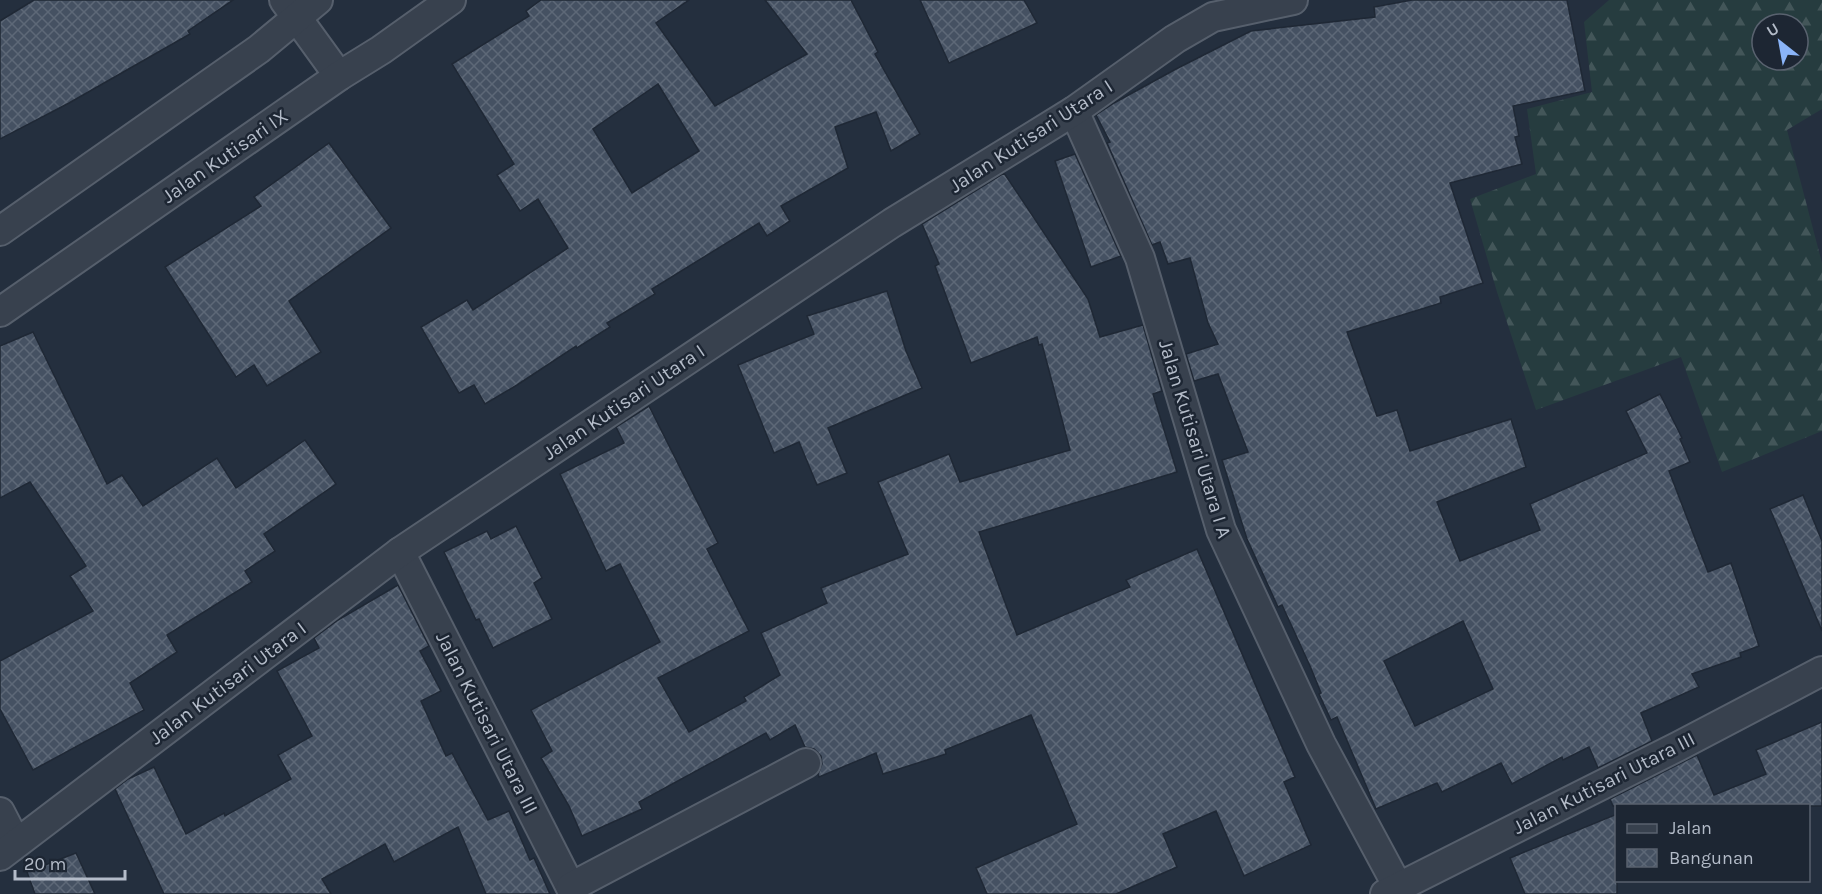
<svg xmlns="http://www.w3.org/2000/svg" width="1822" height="894" font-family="Karla,sans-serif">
<defs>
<pattern id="forest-firs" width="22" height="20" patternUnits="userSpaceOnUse" patternTransform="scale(1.5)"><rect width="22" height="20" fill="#263c3f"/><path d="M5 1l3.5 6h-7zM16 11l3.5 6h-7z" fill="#435659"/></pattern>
<pattern id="building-cross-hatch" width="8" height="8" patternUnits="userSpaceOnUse" patternTransform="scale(1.5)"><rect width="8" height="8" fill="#455162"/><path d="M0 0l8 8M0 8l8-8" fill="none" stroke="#5d6877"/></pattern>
</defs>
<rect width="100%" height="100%" fill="#242f3e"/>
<path fill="url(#forest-firs)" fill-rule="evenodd" d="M1609,0H1822V109L1787,130L1822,263V431L1722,472L1681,357L1536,410L1497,292L1470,199L1536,174L1527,109L1592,92L1584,22ZM1762,24H1798V60H1762Z"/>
<g fill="url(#building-cross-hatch)" stroke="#1f2835" stroke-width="1.5" fill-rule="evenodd">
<polygon points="34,0 233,0 188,31 190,34 69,103 0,139 0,21"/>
<path d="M541,0H689L656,23L715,106L807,54L765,0H851L878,52L875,54L920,134L891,151L876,112L835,127L848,168L781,206L790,221L767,236L759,223L652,289L655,294L607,323L610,327L577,348L576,346L517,385L485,404L474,385L459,393L421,327L467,300L473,310L568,248L538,199L520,211L497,175L514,164L452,64L529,16L526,11ZM658,84L699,151L632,193L593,129Z"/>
<polygon points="920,0 1024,0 1037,23 949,63"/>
<path d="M1412,0H1567L1585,91L1513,106L1519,136L1515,137L1522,164L1450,183L1483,283L1440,297L1441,303L1347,332L1377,416L1397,410L1410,451L1511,419L1526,467L1437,502L1460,561L1540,530L1530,504L1647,453L1626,411L1660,394L1682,438L1680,439L1690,462L1669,471L1708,572L1731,563L1759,646L1740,653L1741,657L1692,674L1699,687L1641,713L1652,741L1598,768L1589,747L1563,760L1562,757L1512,784L1501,763L1442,792L1437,783L1376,809L1337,717L1331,720L1319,694L1321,693L1310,666L1282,605L1278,607L1247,539L1222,460L1248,452L1218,374L1194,381L1186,354L1218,344L1208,323L1190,258L1168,264L1160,242L1152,245L1107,143L1110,142L1096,115L1114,103L1176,69L1251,31L1375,17L1374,7ZM1463,621L1493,689L1415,726L1384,661Z"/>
<polygon points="329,143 391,228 289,301 321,352 267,386 254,365 236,377 165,267 261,206 254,197"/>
<polygon points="1075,154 1121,256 1091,267 1055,161"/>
<polygon points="1004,173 1088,299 1100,337 1143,325 1162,391 1153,394 1177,472 979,532 1017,635 1130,587 1126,580 1197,549 1295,777 1284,782 1311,845 1244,876 1216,811 1163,834 1177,867 1116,894 987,894 976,868 1077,824 1031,715 945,750 946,754 883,774 876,753 819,777 818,774 822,764 821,756 814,749 805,747 795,725 770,740 766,733 639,802 642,809 582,836 569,806 541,758 552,751 531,710 660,642 620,564 606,571 560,474 624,443 616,427 649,406 718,543 707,549 749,631 658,678 689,732 746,701 744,697 780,675 761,633 827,603 821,588 908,554 878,482 949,454 960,482 1070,450 1042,344 1039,345 1037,337 971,363 935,266 939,264 922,224"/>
<polygon points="887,291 906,351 922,388 828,428 847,473 817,485 799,442 774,453 738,365 814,334 807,316"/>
<polygon points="33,332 107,484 122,475 143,506 217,458 236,488 305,440 336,484 264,534 275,551 245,571 252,582 167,635 177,652 130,683 144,710 33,770 0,709 0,661 93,611 70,576 86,566 30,482 0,498 0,346"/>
<polygon points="1803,495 1822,541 1822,631 1770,509"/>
<polygon points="516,526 542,578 534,583 552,619 493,648 479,619 476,620 444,552 487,531 491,539"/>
<polygon points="398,585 429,646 420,651 441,691 421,701 446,756 452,753 488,820 509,811 530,860 534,858 550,894 486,894 458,827 394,862 385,844 322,879 331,894 164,894 115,789 128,779 154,767 186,834 224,813 225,816 291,779 278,755 312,736 277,671 319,648 314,638 338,620"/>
<polygon points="1822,722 1822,806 1613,806 1610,799 1697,755 1714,795 1766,774 1756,750"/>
<polygon points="1617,814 1617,894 1525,894 1510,858"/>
<polygon points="76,853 95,894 35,894 27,872"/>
</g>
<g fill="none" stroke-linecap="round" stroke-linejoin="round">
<defs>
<g id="minor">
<polyline points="284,0 339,76"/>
<polyline points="1074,111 1140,258 1221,530 1321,744 1398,887"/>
<polyline points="0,231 259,49 318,0"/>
<polyline points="0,312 339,76 381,50 451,0"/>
<polyline points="400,552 574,894"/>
<polyline points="0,812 16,843"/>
<polyline points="0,856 400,552 892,223 1074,111 1175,39 1213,17 1293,0"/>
<polyline points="571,887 806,763"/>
<polyline points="1385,894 1679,746 1822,671"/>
</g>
</defs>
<use href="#minor" stroke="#565f6c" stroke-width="32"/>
<use href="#minor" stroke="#38414e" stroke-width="28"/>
</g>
<g text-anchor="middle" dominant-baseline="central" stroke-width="5" stroke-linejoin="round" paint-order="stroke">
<g font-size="20" fill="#b4bcc9" stroke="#1d2633">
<text transform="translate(1031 136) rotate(-33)">Jalan Kutisari Utara I</text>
<text transform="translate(225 156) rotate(-35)">Jalan Kutisari IX</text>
<text transform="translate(624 402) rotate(-34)">Jalan Kutisari Utara I</text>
<text transform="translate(1195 439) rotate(73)">Jalan Kutisari Utara I A</text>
<text transform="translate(228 683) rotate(-37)">Jalan Kutisari Utara I</text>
<text transform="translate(487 723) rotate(63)">Jalan Kutisari Utara III</text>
<text transform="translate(1604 783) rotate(-27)">Jalan Kutisari Utara III</text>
</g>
</g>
<rect x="1615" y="804" width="195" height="78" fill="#1d2633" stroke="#59626f" stroke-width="1.5"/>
<rect x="1627" y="824" width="30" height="9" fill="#38414e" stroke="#59626f" stroke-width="1.5"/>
<text x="1669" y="834" font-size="18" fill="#b4bcc9">Jalan</text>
<rect x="1627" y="849" width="30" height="18" fill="url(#building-cross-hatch)" stroke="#59626f" stroke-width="1.5"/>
<text x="1669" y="864" font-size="18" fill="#b4bcc9">Bangunan</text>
<g transform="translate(1780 42) rotate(329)"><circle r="28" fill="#1d2633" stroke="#59626f" stroke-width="1.5"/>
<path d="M0-4.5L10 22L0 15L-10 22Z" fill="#8ab4f8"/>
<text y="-9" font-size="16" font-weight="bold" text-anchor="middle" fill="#b4bcc9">U</text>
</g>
<path d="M15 870v9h110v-9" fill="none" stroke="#b4bcc9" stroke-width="3"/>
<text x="24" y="870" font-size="18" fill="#b4bcc9" stroke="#1d2633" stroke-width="4.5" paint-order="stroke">20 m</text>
</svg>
